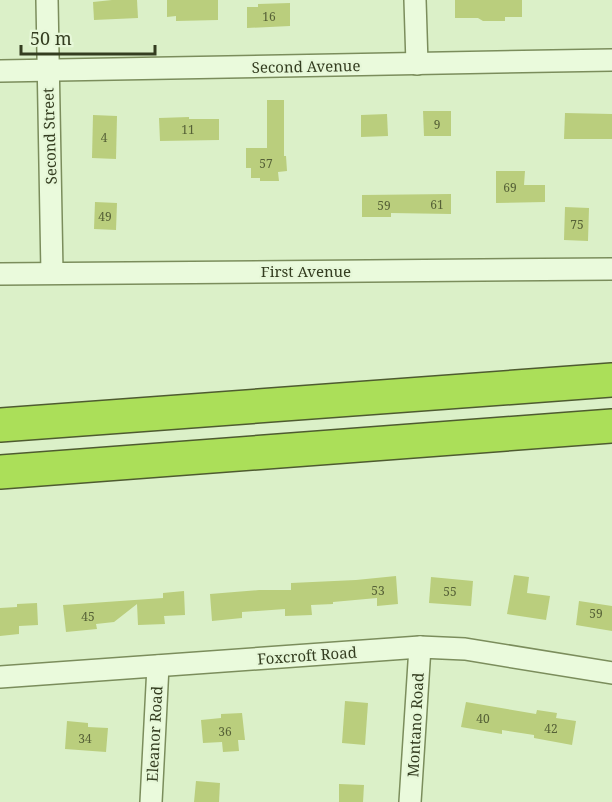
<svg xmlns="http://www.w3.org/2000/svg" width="612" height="802" font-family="'Noto Serif',serif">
<rect width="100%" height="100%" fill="#dbf0c8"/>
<g fill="#bace7d">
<polygon points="112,0 137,0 138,18 94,20 93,2"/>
<polygon points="167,0 218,0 218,20 176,21 176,16 167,17"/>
<polygon points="455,0 522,0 522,17 505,17 505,21 483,21 478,18 455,18"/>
<polygon points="290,3 290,26 247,28 247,7 258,7 258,4"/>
<polygon points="267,100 284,100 284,156 286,156 287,171 278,172 279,181 260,181 260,178 251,178 251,168 246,168 246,148 267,148"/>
<polygon points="423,111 451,111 451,136 424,136"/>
<polygon points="565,113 612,114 612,139 564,139"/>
<polygon points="387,114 388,136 361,137 361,115"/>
<polygon points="93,115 117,116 116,159 92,158"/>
<polygon points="189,117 189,119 219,119 219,140 160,141 159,118"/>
<polygon points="496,171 525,171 524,185 545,185 545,202 496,203"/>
<polygon points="451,194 451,214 391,213 391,217 362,217 362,195"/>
<polygon points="95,202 117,203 116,230 94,229"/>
<polygon points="565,207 589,208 588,241 564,240"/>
<polygon points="514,575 529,577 527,593 550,596 546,620 507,614"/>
<polygon points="396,576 398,604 377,606 377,598 333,602 333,604 311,605 312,615 285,616 285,609 242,612 242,618 212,621 210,594 259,590 291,590 291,583 356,580"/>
<polygon points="431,577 473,581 471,606 429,603"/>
<polygon points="184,591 185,615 164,616 165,624 138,625 137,604 114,622 96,624 97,629 66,632 63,605 163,598 163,593"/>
<polygon points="579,601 612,606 612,631 576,625"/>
<polygon points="37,603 38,625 19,626 19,634 0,636 0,608 17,607 17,604"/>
<polygon points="345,701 368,703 365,745 342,743"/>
<polygon points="466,702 536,714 537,710 557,713 556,718 576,721 572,745 534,738 534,735 502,730 502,734 461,727"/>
<polygon points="242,713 245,740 238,740 239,751 223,752 222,742 203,743 201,720 221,718 221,714"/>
<polygon points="67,721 88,723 88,727 108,728 106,752 65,749"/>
<polygon points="196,781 220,783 219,802 194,802"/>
<polygon points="339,784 364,785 363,802 339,802"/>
</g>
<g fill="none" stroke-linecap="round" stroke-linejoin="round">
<defs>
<g id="minor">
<polyline points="47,0 52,273"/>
<polyline points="415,0 417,64"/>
<polyline points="0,71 612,60"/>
<polyline points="0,274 612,269"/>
<polyline points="0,677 420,647 465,649 612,673"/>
<polyline points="151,802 158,666"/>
<polyline points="410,802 420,647"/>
</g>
<g id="motorway">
<polyline points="0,425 612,380"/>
<polyline points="0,472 612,426"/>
</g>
</defs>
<use href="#minor" stroke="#7b8d5c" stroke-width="24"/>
<use href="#motorway" stroke="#4e5b30" stroke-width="36"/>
<use href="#minor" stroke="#eafadc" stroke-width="21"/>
<use href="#motorway" stroke="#abdf59" stroke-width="33"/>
</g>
<g text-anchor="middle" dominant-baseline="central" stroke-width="4.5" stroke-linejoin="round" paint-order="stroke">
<g font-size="12" fill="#566137">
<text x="269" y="16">16</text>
<text x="437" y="124">9</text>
<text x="188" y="129">11</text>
<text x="104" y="137">4</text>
<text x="266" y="163">57</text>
<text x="510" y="187">69</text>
<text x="437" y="204">61</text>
<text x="384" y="205">59</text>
<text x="105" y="216">49</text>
<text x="577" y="224">75</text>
<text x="378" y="590">53</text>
<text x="450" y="591">55</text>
<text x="596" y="613">59</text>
<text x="88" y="616">45</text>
<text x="483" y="718">40</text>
<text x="551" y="728">42</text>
<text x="225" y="731">36</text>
<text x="85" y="738">34</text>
</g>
<g font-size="15" fill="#343d20" stroke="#e6f7d8">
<text transform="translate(306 66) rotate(-1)">Second Avenue</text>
<text transform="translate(49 136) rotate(-92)">Second Street</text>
<text x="306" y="271">First Avenue</text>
<text transform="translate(307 655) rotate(-4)">Foxcroft Road</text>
<text transform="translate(415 725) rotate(-87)">Montano Road</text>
<text transform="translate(154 734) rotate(-87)">Eleanor Road</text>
</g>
</g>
<path d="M21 45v9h134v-9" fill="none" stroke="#343d20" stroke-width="3"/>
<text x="30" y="45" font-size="18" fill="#343d20" stroke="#e6f7d8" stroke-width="4.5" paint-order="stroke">50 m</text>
</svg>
